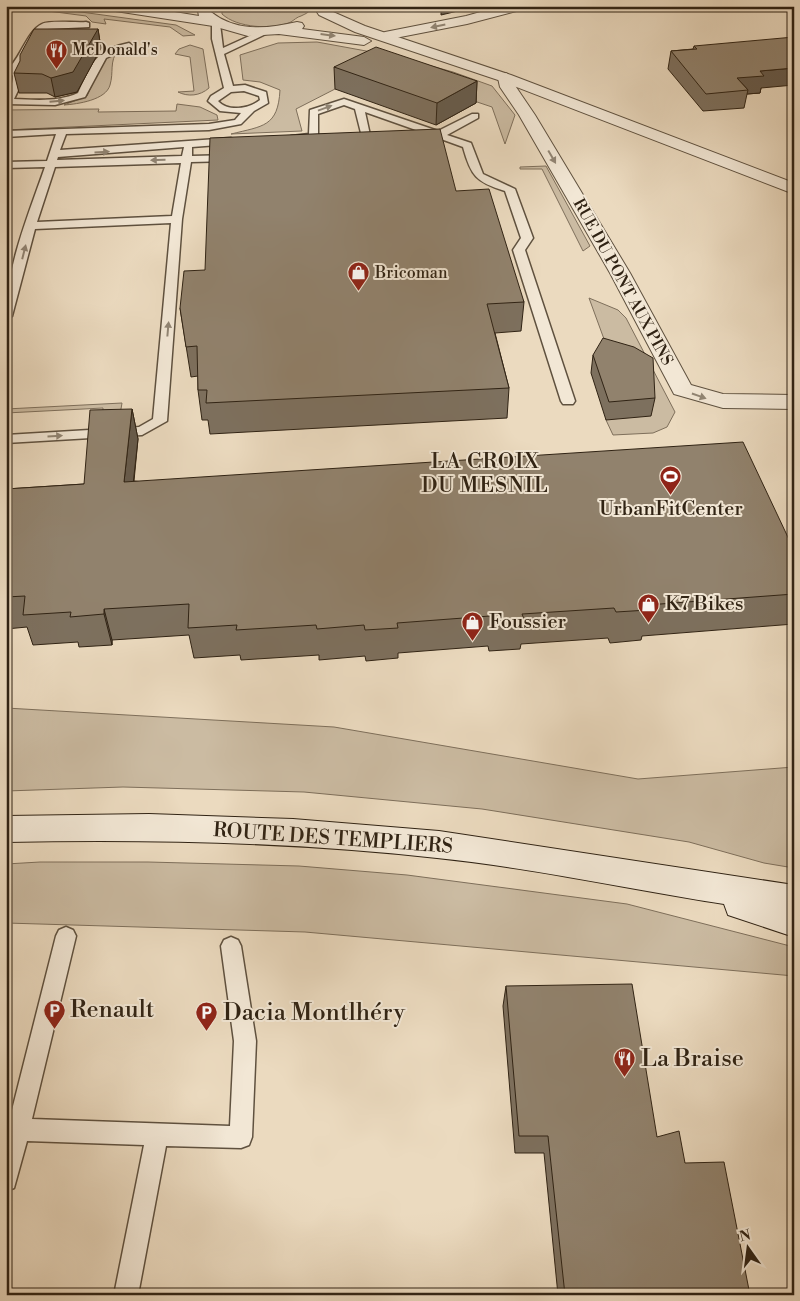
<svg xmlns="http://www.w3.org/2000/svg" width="800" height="1301" font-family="'Libre Bodoni',serif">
<rect width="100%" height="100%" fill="#ebdabf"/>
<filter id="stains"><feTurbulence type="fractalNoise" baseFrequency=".004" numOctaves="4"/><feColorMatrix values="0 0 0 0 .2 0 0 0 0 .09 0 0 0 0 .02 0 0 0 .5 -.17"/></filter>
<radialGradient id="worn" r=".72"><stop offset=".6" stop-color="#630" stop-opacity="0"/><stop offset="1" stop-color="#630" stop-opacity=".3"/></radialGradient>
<g fill="#cbbba2" stroke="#7e6f5b">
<polygon points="6,6 37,6 176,25 195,35 183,36 170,27 104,19 106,24 92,22 86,16 18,7 6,10"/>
<path d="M222,6H312C309,13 307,13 301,16C297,17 294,20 291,22C272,30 237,28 222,14Z"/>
<path d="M317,42L399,57L453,72L492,86L515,115L505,144L492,107L376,68L296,109L302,131L231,134C263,126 278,127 280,90L260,82L243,80L240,55L278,43Z"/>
<path d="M190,45L203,49L209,88C200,96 188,97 178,92L194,91L190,57L175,54L179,49Z"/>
<path d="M118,50C109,62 114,72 110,85C106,100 78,104 64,105L87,96L103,60Z"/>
<polygon points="177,104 200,107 217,115 218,120 6,130 6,110 99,109 98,112 176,111"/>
<polygon points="546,166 590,246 583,251 542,169 520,169 520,167"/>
<polygon points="589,298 618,310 626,318 675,412 667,427 653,433 613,435 606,420 612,361"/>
<polygon points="122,403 121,409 102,422 103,408 6,413 6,409"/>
<polygon points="6,708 334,727 638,779 794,767 794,868 764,863 689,842 482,809 304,792 123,787 6,791"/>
<polygon points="40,862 148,862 299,866 407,875 627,904 794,947 794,976 305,932 6,923 6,864"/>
</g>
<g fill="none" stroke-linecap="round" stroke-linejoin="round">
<defs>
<g id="service">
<path d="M216,21L220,24L223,48L265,29L272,31L224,54L233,86L245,85L266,92L268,103L254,111L241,124L209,130L66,134L60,150L231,138L236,141L231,144L192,147V156L231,155L236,158L231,161L191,162L182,219L167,421L142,435L6,443V435L139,427L153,419L171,223L35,229L12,316L6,320C6,267 28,216 45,167L6,168V162L47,161L56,134L6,137V131L209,124L235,120L241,113L220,111L208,101L211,96L224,88L212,39V24ZM244,91L259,96L260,100C249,109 228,112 218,101L231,92ZM184,147L182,156L57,160L58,157ZM181,163L172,216L37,222L55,167Z"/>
<path d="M86,22L89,23V27L47,29L40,34L22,67L23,80L14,99C36,100 58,102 78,93C92,64 94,50 129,43L133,46L106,58L85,97L55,105L6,104C6,93 14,85 13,75L6,79V71C20,60 27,31 42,24C50,20 76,23 86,22Z"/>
<path d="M344,99L438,131L472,114H478V118L447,135L471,143L483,174L515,189L533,238L525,250L575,401L573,404H563L561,401L513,250L521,238L505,191C476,182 471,176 463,147L441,139L439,142H431L430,140L433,136L365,112L370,135L362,137L355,109L344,105L318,114V139L291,140V136L309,134L310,110Z"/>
<polygon points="66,927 73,930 76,936 32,1119 230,1126 234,1041 221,946 224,940 231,937 238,940 241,946 256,1041 252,1137 249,1145 241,1148 166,1146 138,1295 114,1295 144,1145 27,1141 14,1188 6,1191 6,1118 10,1118 56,936 59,930"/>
</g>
<g id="minor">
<polygon points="333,6 325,11 318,7 318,6"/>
<polygon points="502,6 526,6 524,9 467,24 385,40 378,36 385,32 466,16"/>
<polygon points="506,73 514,78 516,87 535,115 630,273 691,385 723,394 794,395 794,409 723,408 674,394 610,273 519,115 500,87 498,78"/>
</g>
<g id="tertiary">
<path d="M102,6H138L199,16L197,6H211V12C236,32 267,29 297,22L302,23L304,26L302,29L364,37L371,41L364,45L279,34L248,36L213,26L109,10Z"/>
<polygon points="324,8 365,26 511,75 794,183 794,194 501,81 355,32 319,15 317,12"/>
</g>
<path id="secondary" d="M149,814L293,819L439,831L794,885V937L728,915L724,904C628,889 533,868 437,858C294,842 150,839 6,842V816Z"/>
</defs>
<use href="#service" stroke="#5f513f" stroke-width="3"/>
<use href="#minor" stroke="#5f513f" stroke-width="2"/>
<use href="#tertiary" stroke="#5f513f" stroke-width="2"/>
<use href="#secondary" stroke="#302314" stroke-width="2"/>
<use href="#service" fill="#f2e7d5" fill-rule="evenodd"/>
<use href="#minor" fill="#f2e7d5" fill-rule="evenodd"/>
<use href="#tertiary" fill="#f2e7d5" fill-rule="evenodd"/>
<use href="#secondary" fill="#f2e7d5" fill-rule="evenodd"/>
</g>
<g fill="#7d705e" stroke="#302314">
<polygon points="98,29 101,48 77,92 55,97 47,93 19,93 14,73"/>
<polygon points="694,46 761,88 760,93 747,94 744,108 703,111 668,69 671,51 693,49"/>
<polygon points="334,67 477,81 476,103 436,125 335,89"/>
<polygon points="456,191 524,302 521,331 495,333 509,388 507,418 210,434 208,420 202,420 198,390 198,376 191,377 180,308"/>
<polygon points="593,355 655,398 651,416 606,420 591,373"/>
<polygon points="132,409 138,439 134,481 794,550 794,624 642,636 641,640 610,643 608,638 521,644 520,649 489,651 488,646 398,653 398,658 366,661 365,656 319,660 319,655 241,660 240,655 194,658 189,635 112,640 112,645 79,647 78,642 33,645 27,627 6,629 6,489 84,484"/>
<polygon points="506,986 657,1137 685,1163 750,1295 558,1295 544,1153 515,1153 503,1006"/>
</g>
<g fill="#665b4c" stroke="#302314">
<polygon points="441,6 479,6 441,15"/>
<polygon points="98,29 101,48 77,92 55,97 51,78"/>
<polygon points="794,68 794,85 761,88 760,93 747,94 748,90 737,78 760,71"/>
<polygon points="477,81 476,103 436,125 437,103"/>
<polygon points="132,409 138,439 130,512 124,482"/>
<polygon points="104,609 112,640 112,645 104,614"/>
</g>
<g fill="#91826d" stroke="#302314">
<polygon points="34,29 98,29 73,72 51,78 42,74 14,73 20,61 20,55"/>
<polygon points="794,37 794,68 760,71 764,76 737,78 748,90 706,94 671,51 697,49 694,46"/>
<polygon points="376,47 477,81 437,103 334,67"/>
<polygon points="440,129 456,191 489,189 524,302 487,304 509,388 206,403 207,390 198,390 197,346 186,347 180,308 184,271 205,270 210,138"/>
<polygon points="603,338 634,347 653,358 655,398 609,402 593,355"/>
<polygon points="132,409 124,482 743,442 794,550 794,594 647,605 648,610 616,612 614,608 522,614 524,619 491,621 490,616 397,623 398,628 365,630 364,625 317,629 316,625 236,630 237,625 188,628 189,604 104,609 104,614 70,617 71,612 23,615 25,596 6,597 6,489 84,484 90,410"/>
<polygon points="632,984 657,1137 679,1131 685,1163 724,1162 750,1295 565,1295 548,1136 519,1136 506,986"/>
</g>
<defs><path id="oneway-solid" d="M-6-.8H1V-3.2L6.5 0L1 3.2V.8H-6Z" transform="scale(1.25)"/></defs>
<g fill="#918574">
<use href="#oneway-solid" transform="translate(438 26) rotate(168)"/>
<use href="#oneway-solid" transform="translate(328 35) rotate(7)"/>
<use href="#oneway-solid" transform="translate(57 101) rotate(-5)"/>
<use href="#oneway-solid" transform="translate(325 108) rotate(-20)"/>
<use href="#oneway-solid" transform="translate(102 152) rotate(-3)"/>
<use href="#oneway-solid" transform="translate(552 157) rotate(60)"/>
<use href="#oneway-solid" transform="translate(158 160) rotate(179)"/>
<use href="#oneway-solid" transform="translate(24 252) rotate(-76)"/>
<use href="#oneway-solid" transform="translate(168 329) rotate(-85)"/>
<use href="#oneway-solid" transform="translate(699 396) rotate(19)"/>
<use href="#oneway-solid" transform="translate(55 436) rotate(-3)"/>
</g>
<defs>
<symbol id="restaurant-pin" viewBox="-11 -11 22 30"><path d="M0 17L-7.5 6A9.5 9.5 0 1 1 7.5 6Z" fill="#8f2418" stroke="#f2e7d5"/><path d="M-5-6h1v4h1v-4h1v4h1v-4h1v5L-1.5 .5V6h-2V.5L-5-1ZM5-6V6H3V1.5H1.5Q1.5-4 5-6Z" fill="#fff"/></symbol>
<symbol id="shop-pin" viewBox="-11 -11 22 30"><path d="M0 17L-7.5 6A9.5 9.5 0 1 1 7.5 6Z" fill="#8f2418" stroke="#f2e7d5"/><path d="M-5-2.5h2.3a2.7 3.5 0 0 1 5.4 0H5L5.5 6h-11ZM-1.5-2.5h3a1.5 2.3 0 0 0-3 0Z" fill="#fff"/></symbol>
<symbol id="stadium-pin" viewBox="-11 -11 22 30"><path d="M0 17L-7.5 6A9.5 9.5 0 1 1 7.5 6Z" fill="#8f2418" stroke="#f2e7d5"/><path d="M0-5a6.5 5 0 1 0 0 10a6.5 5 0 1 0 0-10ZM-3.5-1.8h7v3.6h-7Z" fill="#fff"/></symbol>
<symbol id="parking-pin" viewBox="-11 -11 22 30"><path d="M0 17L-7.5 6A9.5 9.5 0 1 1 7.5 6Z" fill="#8f2418" stroke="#f2e7d5"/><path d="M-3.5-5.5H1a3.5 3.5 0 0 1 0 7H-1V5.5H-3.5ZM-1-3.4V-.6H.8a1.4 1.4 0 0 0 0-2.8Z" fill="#fff"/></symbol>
</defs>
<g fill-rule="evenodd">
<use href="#restaurant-pin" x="44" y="38" width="25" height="34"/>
<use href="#shop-pin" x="346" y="260" width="25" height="34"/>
<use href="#stadium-pin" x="658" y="464" width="25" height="34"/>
<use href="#shop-pin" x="636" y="592" width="25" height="34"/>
<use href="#shop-pin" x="460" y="610" width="25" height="34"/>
<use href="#parking-pin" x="42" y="998" width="25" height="34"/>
<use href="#parking-pin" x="194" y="1000" width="25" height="34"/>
<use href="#restaurant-pin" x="612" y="1046" width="25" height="34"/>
</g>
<g text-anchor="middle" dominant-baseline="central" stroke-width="4" stroke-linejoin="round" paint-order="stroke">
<g font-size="16" fill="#302314" stroke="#f2e7d5" text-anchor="start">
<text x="72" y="50">McDonald's</text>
<text x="375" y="273">Bricoman</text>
</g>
<g font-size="16" fill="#302314" stroke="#f2e7d5">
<text transform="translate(623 282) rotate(61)">RUE DU PONT AUX PINS</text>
</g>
<g font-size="20" fill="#302314" stroke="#f2e7d5" text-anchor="start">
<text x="671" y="509" text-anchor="middle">UrbanFitCenter</text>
<text x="665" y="604">K7 Bikes</text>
<text x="489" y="622">Foussier</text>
</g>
<g font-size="20" fill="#302314" stroke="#f2e7d5">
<text transform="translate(333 839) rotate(4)">ROUTE DES TEMPLIERS</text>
</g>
<g font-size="21" letter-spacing="1" fill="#302314" stroke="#f2e7d5">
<text x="485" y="462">LA CROIX<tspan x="485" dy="24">DU MESNIL</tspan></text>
</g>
<g font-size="24" fill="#302314" stroke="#f2e7d5" text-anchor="start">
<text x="70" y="1010">Renault</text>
<text x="223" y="1013">Dacia Montlhéry</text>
<text x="641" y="1059">La Braise</text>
</g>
</g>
<rect width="800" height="1301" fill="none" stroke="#ebdabf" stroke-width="25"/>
<rect x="8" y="8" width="785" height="1286" fill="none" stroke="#302314" stroke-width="2.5"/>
<rect x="12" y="12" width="775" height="1276" fill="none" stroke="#302314"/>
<g transform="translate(748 1248) rotate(346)" stroke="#f2e7d5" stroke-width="4" paint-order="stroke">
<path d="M0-4L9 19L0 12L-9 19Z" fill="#302314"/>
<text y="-8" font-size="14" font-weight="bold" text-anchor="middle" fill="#302314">N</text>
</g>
<rect width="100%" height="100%" filter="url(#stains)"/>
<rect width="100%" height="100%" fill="url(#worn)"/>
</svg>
